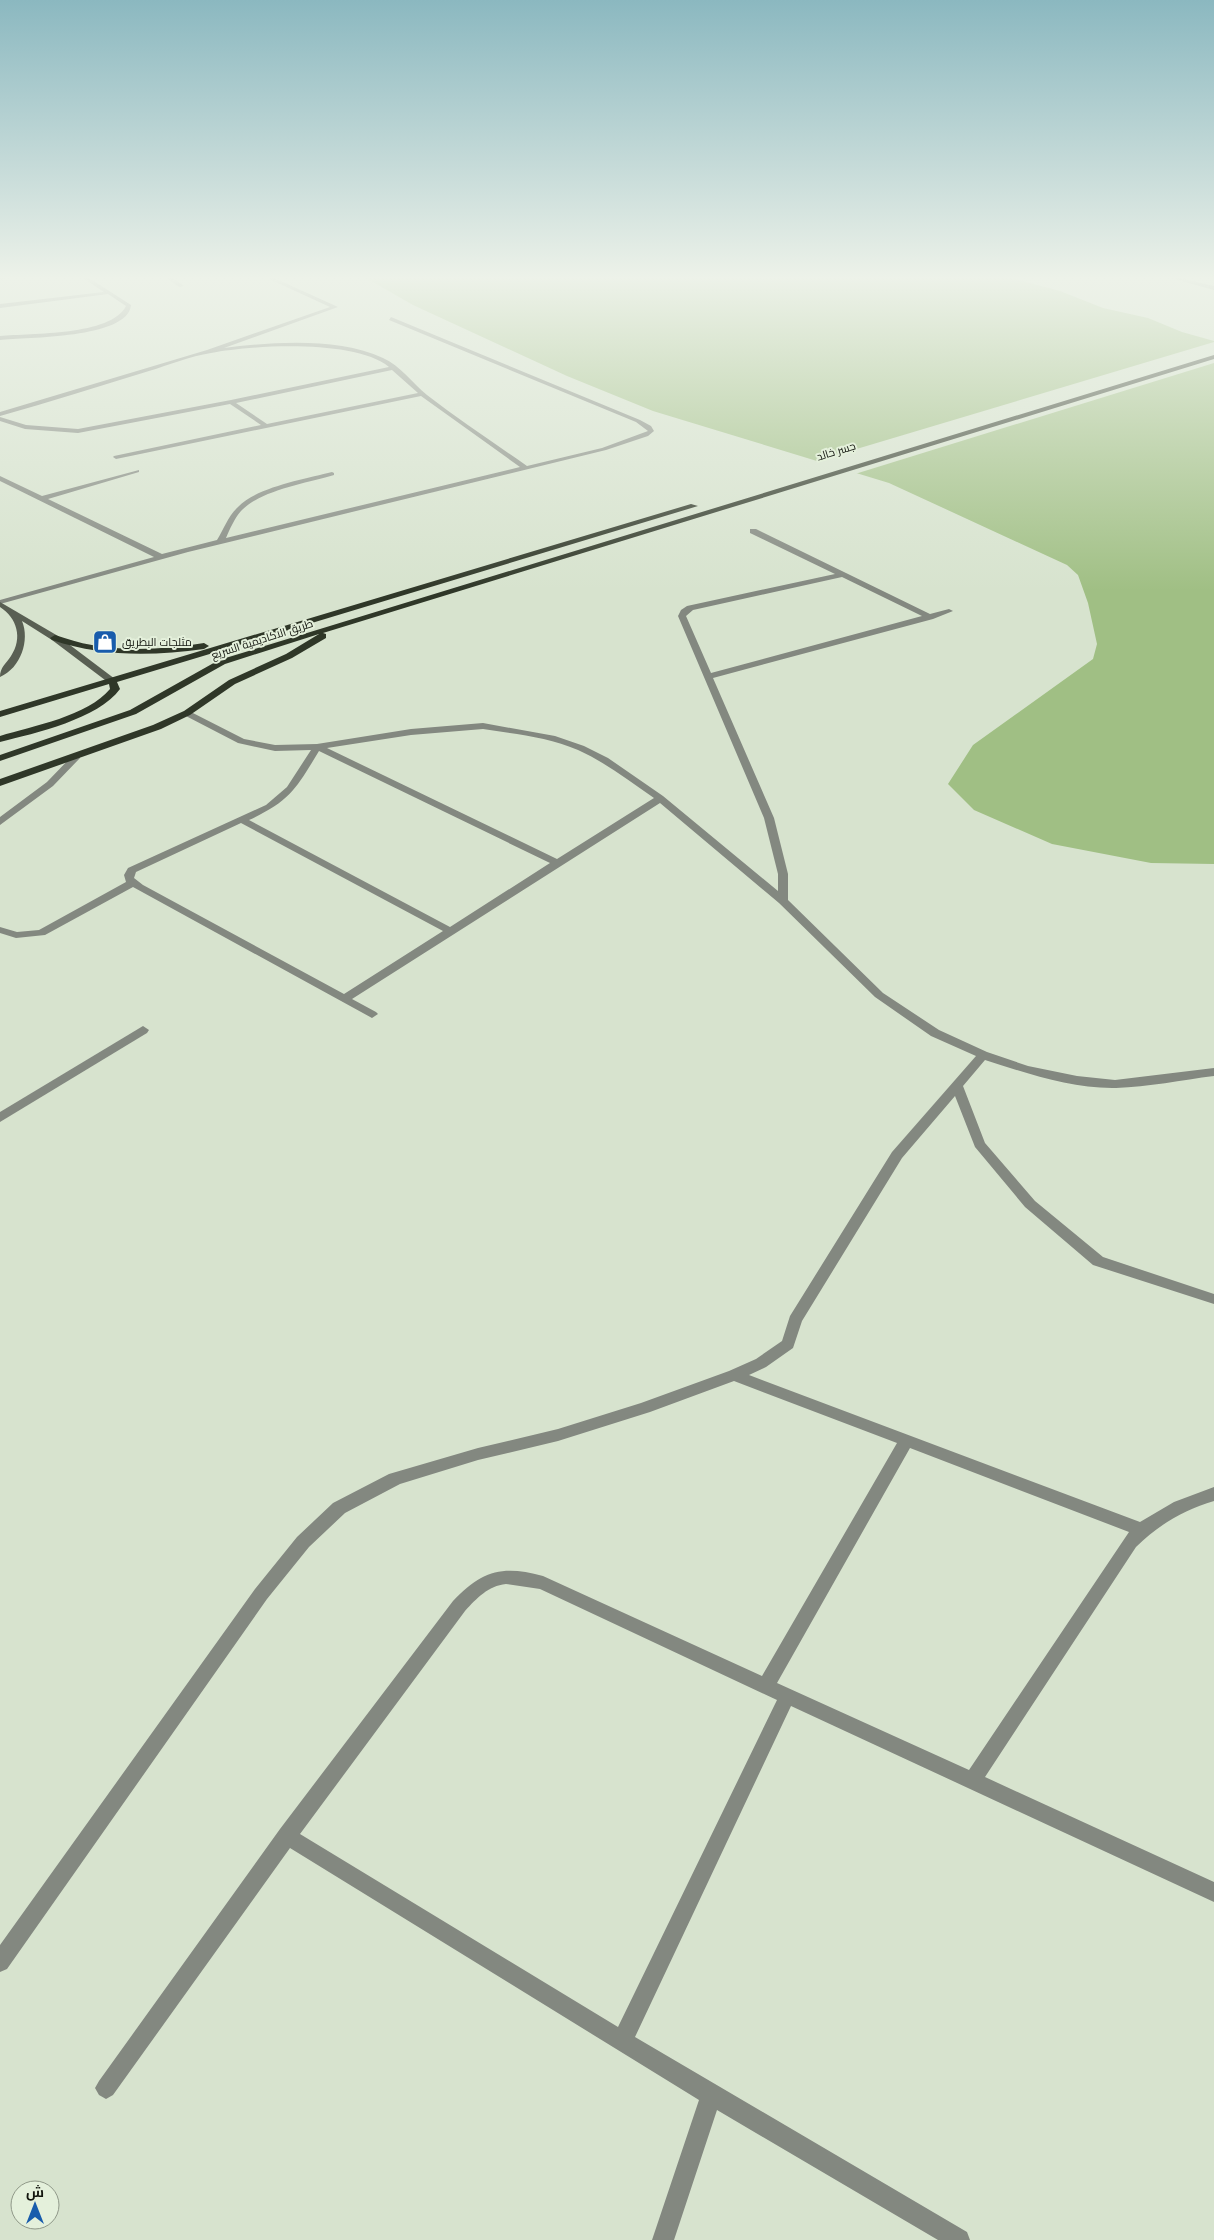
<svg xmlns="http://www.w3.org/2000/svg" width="1214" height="2240" viewBox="0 0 1214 2240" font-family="Inter,Cairo,sans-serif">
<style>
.water{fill:#a0bf84}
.pier{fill:#d7e3ce}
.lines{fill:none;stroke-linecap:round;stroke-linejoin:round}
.minor{fill:#838880;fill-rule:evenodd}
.secondary{fill:#595f53;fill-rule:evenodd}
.trunk{fill:#2f3728;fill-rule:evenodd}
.labels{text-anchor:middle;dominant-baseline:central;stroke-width:4;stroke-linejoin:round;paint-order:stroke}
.far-street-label{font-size:11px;fill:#13160f;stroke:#e4f0db}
.far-poi-label{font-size:11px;fill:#13160f;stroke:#e4f0db;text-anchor:start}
</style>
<rect width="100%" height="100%" fill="#d7e3ce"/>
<!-- water -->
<path class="water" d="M366,278H1011L1060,291L1103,308L1148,318L1182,332L1214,341V864L1151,863L1052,844L974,810L948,784L973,745L1093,659L1097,644L1088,603L1078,575L1067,565L889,483L653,411L567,376L413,305Z"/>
<!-- pier -->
<path class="pier" d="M1214,342V363L855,474L813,462Z"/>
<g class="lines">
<!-- minor -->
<g class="minor">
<path d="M0,278H5L0,280Z"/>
<path d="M83,278H89L131,305C128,339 26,337 0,340V336C31,333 111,336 126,306L108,294L0,308V304L104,292Z"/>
<path d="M167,278H173L184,286L179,287Z"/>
<path d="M267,278H274L338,307L224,348C272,342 338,337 383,358C400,365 413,384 427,395C459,420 493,442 527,466L602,448L648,431L636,422L389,320L391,317L640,420L651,426L654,431L648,436L606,450L188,552L0,604V600L154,557L0,481V476L42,496L139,470V472L48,499L162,554L217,540C224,529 228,516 238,507C257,487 305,479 332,472L334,473V475C307,483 261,490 241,511C234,519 230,529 226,538L520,467L421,396L116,459L113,457L114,456L261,425L230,404L78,433L25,429L0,421V417L26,425L78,429L231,400L389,367C355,339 252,345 211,353C190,356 169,365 149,371C99,386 50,402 0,416V412L207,350L330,307ZM392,370L418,393L267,424L236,403Z"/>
<path d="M1171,278H1179L1214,286V290Z"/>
<path d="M750,529H756L930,614L949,609L953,611L933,619L713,678L774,818L788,874V900L883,993L939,1030L987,1052L1028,1066L1077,1076L1115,1080L1214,1068V1076C1182,1080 1148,1087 1116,1088C1072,1089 1026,1073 985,1060L963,1086L985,1143L1035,1201L1103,1257L1214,1294V1304L1093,1265L1025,1207L975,1147L955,1096L902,1158L802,1321L793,1348L766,1367L749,1375L1140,1522L1174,1502L1214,1487V1501C1184,1510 1158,1525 1136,1547L985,1777L1214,1882V1902L791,1706L635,2037L967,2232L970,2240H938L717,2110L674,2240H652L699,2100L290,1848L113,2095L106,2099L99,2095L95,2088L99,2081L280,1829L453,1601C482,1570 503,1565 543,1576L762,1676L897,1443L734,1381L650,1412L558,1441L478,1460L400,1484L345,1513L309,1547L267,1599L7,1969L0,1972V1945L255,1589L297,1537L333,1503L389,1474L478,1448L558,1429L641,1403L729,1371L756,1359L782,1341L790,1316L892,1152L976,1056L931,1036L875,997L779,903L660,803L352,999L376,1012L378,1014L372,1018L133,887L45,935L16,938L0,933V927L17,932L39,930L126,882L124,875L128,868L266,805L287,787L311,750L275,751L238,743L184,715L183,713L187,710L244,739L275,745L317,744L411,729L483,723L555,736L584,746L608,758L663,796L778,891V874L764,818L678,616L681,610L687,606L835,574L750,533ZM842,577L922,616L711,673L686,616L693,610ZM483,729C515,734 548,737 578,750C605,762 629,781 654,798L557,859L327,748L411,735ZM319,751L550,863L450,927L249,820C290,801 296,789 319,751ZM241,823L443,931L344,994L143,885L134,878L136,872ZM910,1448L1129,1532L969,1770L777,1683ZM506,1584L540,1589L777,1700L618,2027L300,1834L465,1611C477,1598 488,1586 506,1584Z"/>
<path d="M77,753L80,754V758L53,786L0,825V817L47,782L74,754Z"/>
<path d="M143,1026L149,1030L147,1033L0,1122V1112Z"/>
</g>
<!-- secondary -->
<path class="secondary" d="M0,602L58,636L115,679V683H109L52,640L22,621C30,640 21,668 0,677C0,667 6,664 11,656C23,638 17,618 0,607Z"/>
<!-- trunk -->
<g class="trunk">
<path d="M1214,355V359L323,633L326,634V638L292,658L235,684L190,715L161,729L0,786V779L153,725L184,711L229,680L286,654L319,634L225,664L136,714L0,761V755L130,710L219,660Z"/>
<path d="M691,504L698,506L117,682L120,689C98,719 36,733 0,742V736C33,726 88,716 110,689L109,684L0,717V711Z"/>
<path d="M55,635C68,639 79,643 92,645C130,652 167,649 204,643L209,646L204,649C152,656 102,657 52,640L50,638Z"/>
</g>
</g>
<!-- sky -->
<linearGradient id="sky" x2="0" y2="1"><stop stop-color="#8bb8c0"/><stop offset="0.47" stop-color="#edf2e9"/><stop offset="1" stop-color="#edf2e9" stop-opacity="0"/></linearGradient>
<rect width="1214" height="591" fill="url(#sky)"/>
<!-- icons -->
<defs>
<symbol id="shop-square" viewBox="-11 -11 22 22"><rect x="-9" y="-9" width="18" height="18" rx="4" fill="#185cac" stroke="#e4f0db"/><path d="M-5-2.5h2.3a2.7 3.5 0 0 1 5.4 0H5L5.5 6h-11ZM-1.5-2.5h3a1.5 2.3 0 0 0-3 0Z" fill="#fff"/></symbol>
</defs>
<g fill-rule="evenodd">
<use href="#shop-square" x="91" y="628" width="28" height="28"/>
</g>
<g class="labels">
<!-- far-street labels -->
<g class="far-street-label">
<text transform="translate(836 451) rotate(-17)">جسر خالد</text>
<text transform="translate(262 639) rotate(-18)">طريق الاكاديمية السريع</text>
</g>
<!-- far-poi labels -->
<g class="far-poi-label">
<text x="122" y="642">مثلجات البطريق</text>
</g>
</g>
<!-- north arrow -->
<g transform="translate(35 2205)"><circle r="24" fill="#e4f0db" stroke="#909989"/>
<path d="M0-4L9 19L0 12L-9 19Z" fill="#185cac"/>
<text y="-8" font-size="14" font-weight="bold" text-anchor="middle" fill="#13160f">ش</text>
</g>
</svg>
